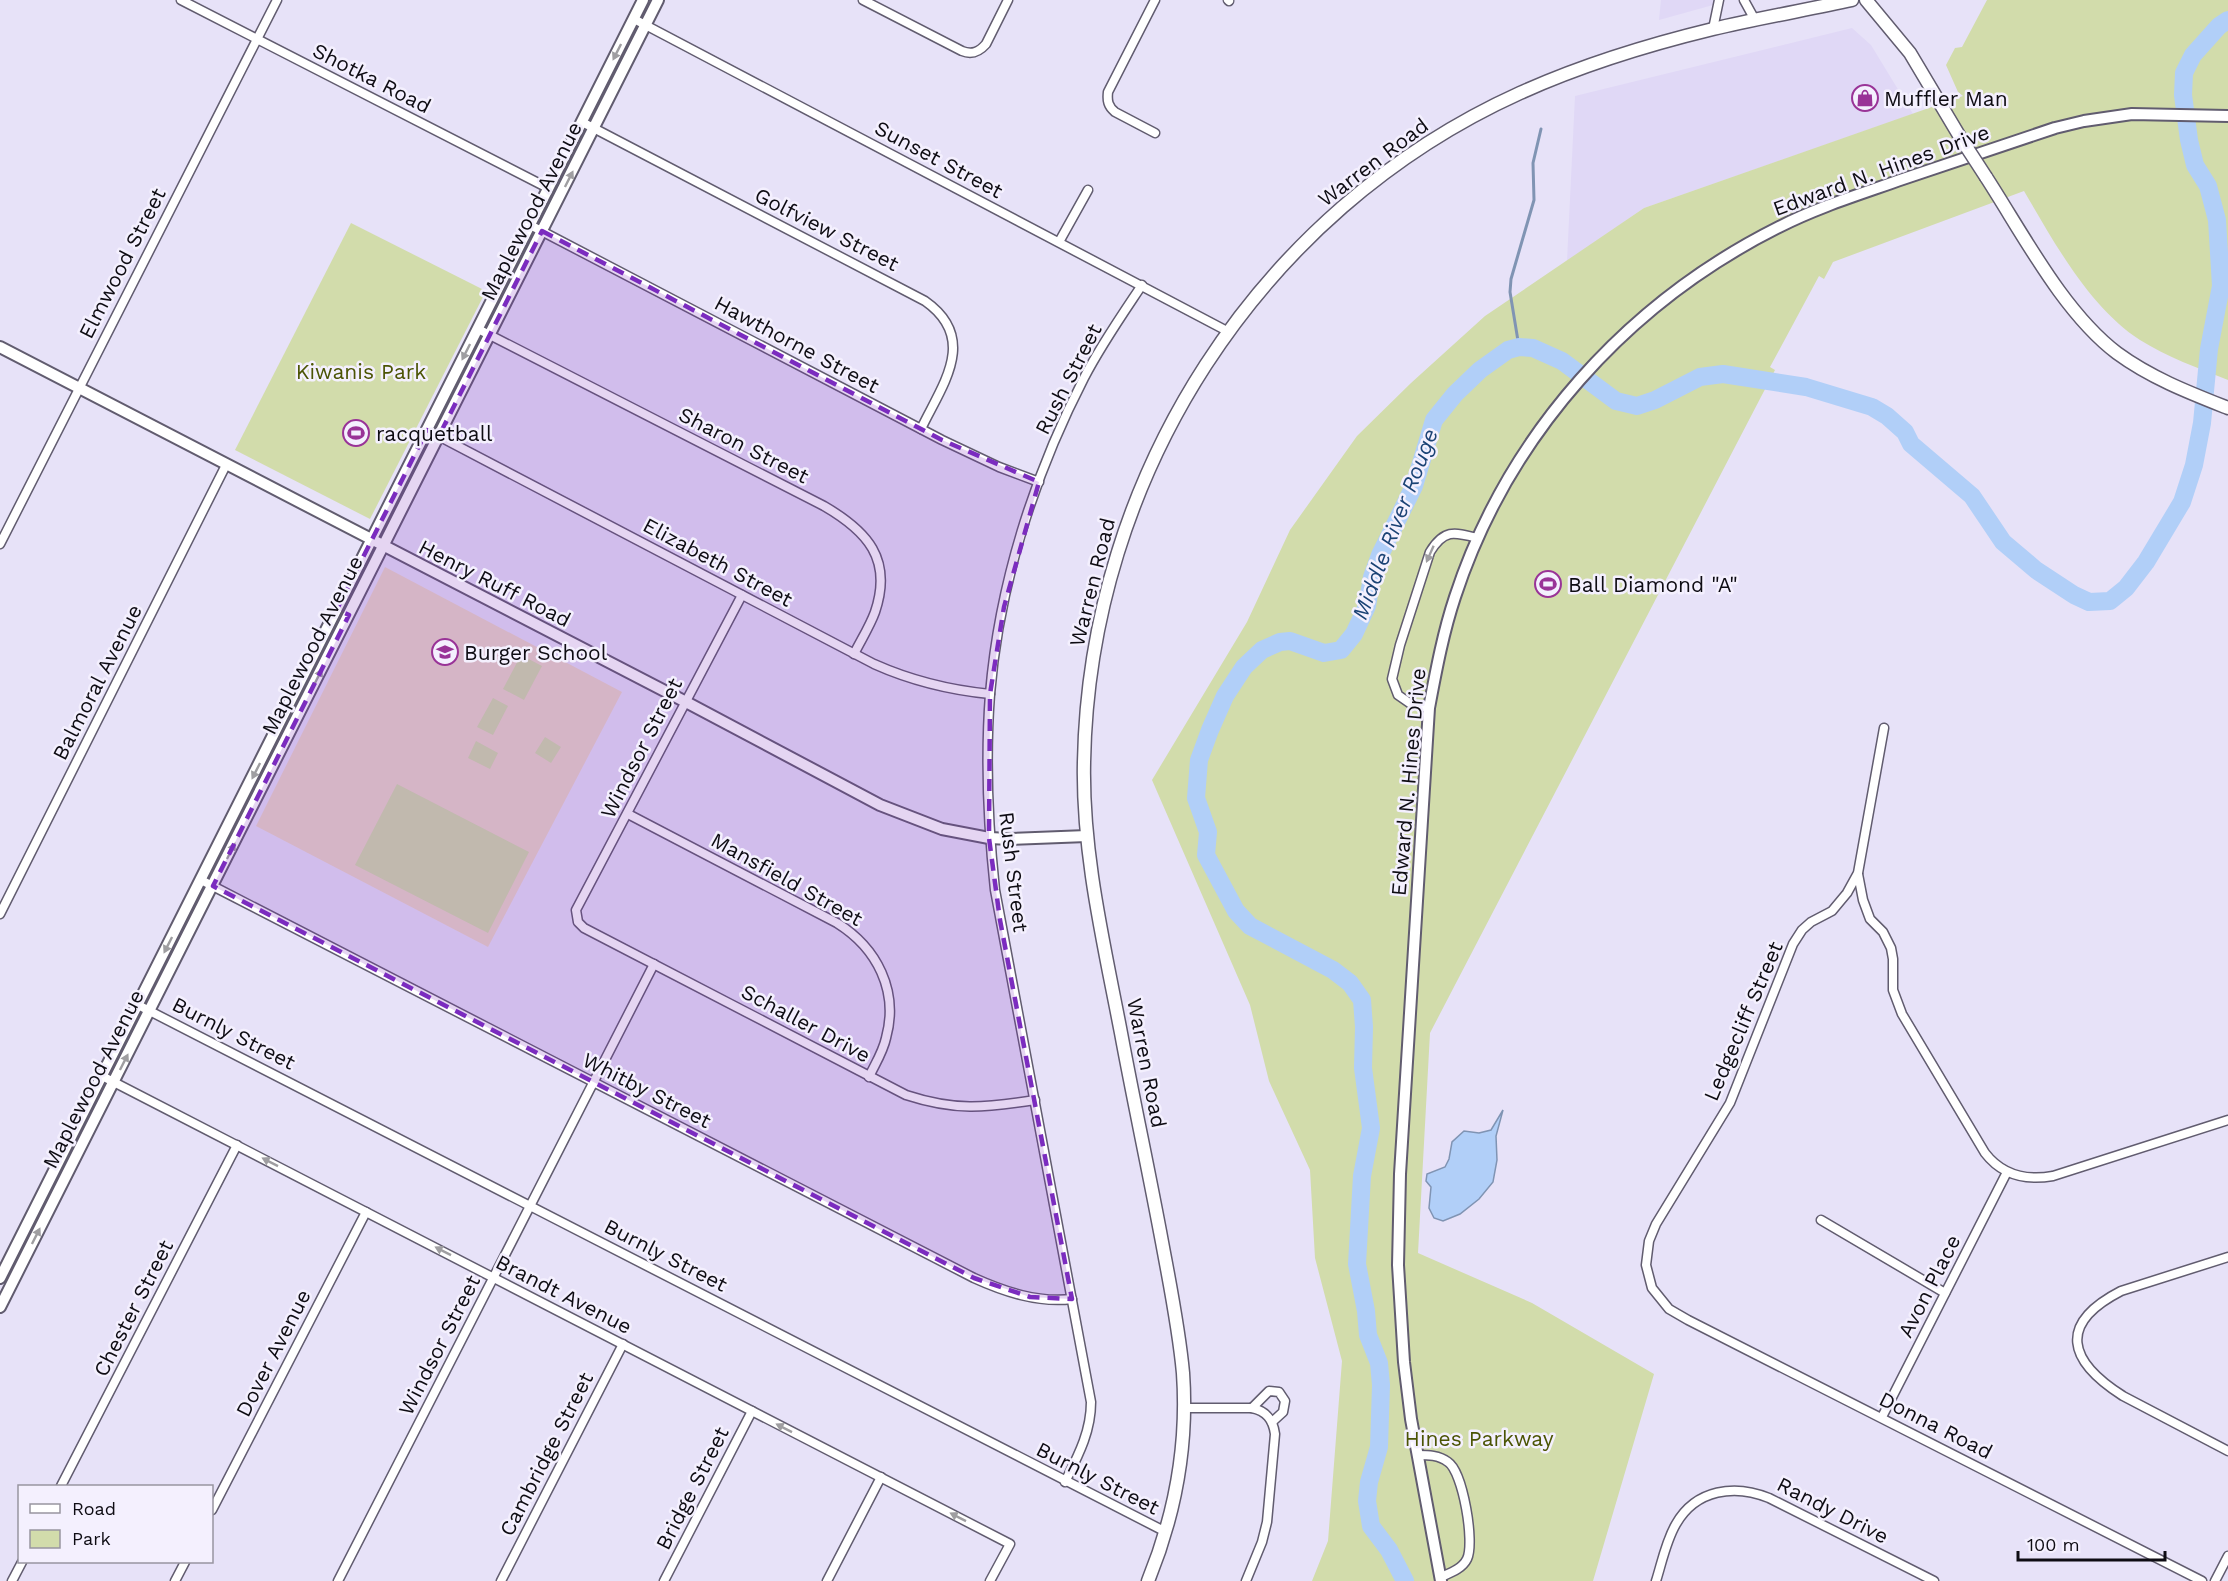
<svg xmlns="http://www.w3.org/2000/svg" width="2228" height="1581" viewBox="0 0 2228 1581" font-family="'Work Sans',sans-serif">
<style>
.built{fill:#e0d8f6}
.education{fill:#ecd7c9}
.green{fill:#d2dcab}
.water{fill:#b1cff8;stroke:#8094b3;stroke-width:1.5}
.lines{fill:none;stroke-linecap:round;stroke-linejoin:round}
.stream{stroke:#8094b3;stroke-width:3}
.river{stroke:#b1cff8;stroke-width:18}
.minor-casing{stroke:#615c6f;stroke-width:11}
.tertiary-casing{stroke:#615c6f;stroke-width:14}
.secondary-casing{stroke:#615c6f;stroke-width:15}
.minor{stroke:#fff;stroke-width:8}
.tertiary{stroke:#fff;stroke-width:10}
.secondary{stroke:#fff;stroke-width:12}
.secondary-bridge-casing{stroke:#615c6f;stroke-width:15;stroke-linecap:butt}
.secondary-bridge{stroke:#fff;stroke-width:12}
.oneway{fill:#9f9ea1}
.marked{fill:#7b2cbf;fill-opacity:0.2;stroke:#7b2cbf;stroke-width:4.5;stroke-dasharray:12 8;stroke-linejoin:round}
.labels{text-anchor:middle;dominant-baseline:central;stroke-width:5;stroke-linejoin:round;paint-order:stroke}
.street-label{font-size:21px;fill:#0e0c13;stroke:#f4f0fe}
.poi-label{font-size:21px;fill:#0e0c13;stroke:#f4f0fe;text-anchor:start}
.park-label{font-size:21px;fill:#4b5404;stroke:#f4f0fe}
.water-label{font-size:22px;font-style:italic;fill:#1b4375;stroke:#f4f0fe}
</style>
<rect width="100%" height="100%" fill="#e7e2f8"/>
<!-- built -->
<g class="built">
<path d="M1661,0H1714L1713,5L1659,20Z"/>
<path d="M1852,28L1871,45L1913,114L1644,208L1567,261L1575,96Z"/>
</g>
<!-- education -->
<path class="education" d="M385,567L622,692L488,947L256,826Z"/>
<!-- green -->
<g class="green">
<path d="M1987,0H2228V380C2198,368 2167,357 2140,340C2089,307 2054,242 2024,191L1833,262L1824,279L1819,276L1770,367L1775,370L1430,1033L1418,1253L1532,1303L1654,1374L1593,1581H1312L1328,1541L1342,1361L1315,1258L1310,1170L1269,1081L1250,1005L1152,780L1247,622L1290,530L1357,436L1411,383L1485,316L1644,208L1963,96L1958,92L1946,65L1955,48L1962,47Z"/>
<path d="M351,223L486,291L370,519L235,450Z"/>
<path d="M521,655L542,666L524,700L503,689Z"/>
<path d="M493,698L508,706L493,735L477,727Z"/>
<path d="M545,737L561,747L551,763L535,753Z"/>
<path d="M476,741L498,753L490,769L468,758Z"/>
<path d="M397,784L529,852L488,933L355,865Z"/>
</g>
<!-- water -->
<path class="water" d="M1503,1110L1496,1136L1497,1160L1493,1182L1479,1199L1460,1214L1443,1221L1434,1218L1429,1208L1431,1187L1426,1181L1427,1174L1445,1167L1449,1159L1452,1142L1464,1131L1479,1133L1491,1130Z"/>
<g class="lines">
<!-- stream -->
<path class="stream" d="M1519,347L1510,292L1511,279L1534,200L1533,163L1541,129"/>
<!-- river -->
<path class="river" d="M1405,1581L1389,1550L1371,1526L1367,1501L1369,1482L1379,1447L1381,1385L1379,1363L1368,1335L1366,1311L1357,1264L1362,1176L1371,1128L1363,1068L1364,1027L1362,1000L1350,983L1333,970L1250,926L1236,911L1206,855L1208,832L1196,798L1199,760L1210,730L1225,696L1244,667L1262,650L1280,642L1290,641L1324,653L1341,650L1354,634L1367,606L1372,577L1380,555L1414,486L1434,420L1455,394L1480,370L1508,350L1519,347L1533,348L1562,361L1616,401L1637,406L1655,400L1700,377L1723,374L1806,387L1872,407L1887,416L1905,432L1911,444L1972,496L2003,542L2036,570L2074,595L2089,602L2110,601L2126,588L2146,562L2182,502L2194,465L2202,423L2209,349L2221,286L2217,220L2208,186L2195,165L2189,140L2183,95L2184,73L2193,55L2219,26L2228,20"/>
<defs>
<g id="minor">
<path d="M181,0L548,188"/>
<path d="M863,0L962,51C972,55 979,52 986,44L1008,0"/>
<path d="M1228,0L1229,1"/>
<path d="M1744,0L1755,20"/>
<path d="M634,19L1227,331"/>
<path d="M1713,29L1719,0"/>
<path d="M582,122L925,301C979,339 942,385 921,429"/>
<path d="M1155,133L1115,112C1108,106 1107,101 1108,92L1155,0"/>
<path d="M530,225L942,440L999,467L1039,482"/>
<path d="M1059,242L1088,190"/>
<path d="M478,329L824,506C867,531 893,559 875,612C870,626 861,640 854,654"/>
<path d="M427,430L874,664C912,681 949,690 990,694"/>
<path d="M0,544L277,0"/>
<path d="M742,595L576,910L578,922L584,928L906,1095C955,1111 984,1108 1035,1100"/>
<path d="M1429,708L1411,704L1398,695L1392,679L1400,645L1430,552C1444,529 1454,532 1477,538"/>
<path d="M1884,728L1858,873L1847,893L1832,911L1811,922L1802,930L1793,944L1730,1103L1656,1224L1649,1241L1646,1265L1652,1288L1669,1309L1688,1320L2202,1581"/>
<path d="M628,814L837,923C877,948 899,991 886,1038C883,1052 875,1064 869,1077"/>
<path d="M1858,874L1863,900L1870,919L1883,932L1891,948L1893,959V990L1902,1014L1985,1153C2002,1175 2025,1181 2053,1176L2228,1120"/>
<path d="M201,880L974,1278C1005,1292 1038,1303 1072,1299"/>
<path d="M0,914L226,465"/>
<path d="M138,1005L1166,1532"/>
<path d="M102,1076L1010,1544L990,1581"/>
<path d="M1821,1220L1945,1293"/>
<path d="M2228,1257L2121,1291C2057,1324 2068,1361 2123,1396L2228,1451"/>
<path d="M1184,1408H1252C1266,1411 1273,1419 1275,1434L1267,1522L1262,1542L1246,1581"/>
<path d="M1252,1408L1269,1391L1279,1392L1285,1401L1283,1412L1272,1422"/>
<path d="M1882,1417L2007,1172"/>
<path d="M1417,1455C1428,1455 1439,1455 1448,1462C1463,1472 1475,1543 1467,1559C1462,1569 1450,1573 1441,1577"/>
<path d="M1065,1482C1078,1456 1091,1432 1091,1402L995,890C988,825 985,760 990,694C999,585 1034,475 1084,378C1101,345 1122,315 1142,285"/>
<path d="M61,1486L237,1145"/>
<path d="M212,1510L366,1212"/>
<path d="M12,1581L22,1562"/>
<path d="M175,1581L185,1562"/>
<path d="M338,1581L654,964"/>
<path d="M501,1581L623,1344"/>
<path d="M664,1581L752,1411"/>
<path d="M827,1581L881,1477"/>
<path d="M1656,1581C1662,1562 1666,1541 1676,1524C1696,1489 1735,1484 1769,1498L1934,1581"/>
<path d="M2215,1581L2228,1556"/>
</g>
<g id="tertiary">
<path d="M0,347L686,702L880,805L942,829L989,838L1011,839L1087,836"/>
<path d="M0,1278L643,0"/>
<path d="M0,1307L658,0"/>
<path d="M1441,1581L1411,1419L1404,1362L1398,1265L1400,1174L1429,708C1436,671 1443,633 1455,597C1508,435 1627,303 1779,227C1818,207 1861,194 1903,179C1953,162 2004,145 2055,128L2084,121L2132,114L2228,116"/>
</g>
<g id="secondary">
<path d="M1866,0L1910,53L1960,137"/>
<path d="M1986,177C2023,234 2063,312 2117,353C2151,378 2190,393 2228,408"/>
<path d="M1148,1581C1175,1515 1188,1444 1183,1373C1179,1329 1170,1285 1162,1242C1149,1172 1134,1103 1121,1033C1104,944 1082,853 1084,762C1089,476 1259,211 1520,93C1582,65 1647,45 1713,29C1759,18 1806,10 1852,0"/>
</g>
</defs>
<!-- minor casing -->
<use href="#minor" class="minor-casing"/>
<!-- tertiary casing -->
<use href="#tertiary" class="tertiary-casing"/>
<!-- secondary casing -->
<use href="#secondary" class="secondary-casing"/>
<!-- minor -->
<use href="#minor" class="minor"/>
<!-- tertiary -->
<use href="#tertiary" class="tertiary"/>
<!-- secondary -->
<use href="#secondary" class="secondary"/>
<defs>
<path id="secondary-bridge" d="M1960,137L1986,177"/>
</defs>
<!-- secondary-bridge casing -->
<use href="#secondary-bridge" class="secondary-bridge-casing"/>
<!-- secondary-bridge -->
<use href="#secondary-bridge" class="secondary-bridge"/>
</g>
<!-- one-way arrows -->
<defs><path id="oneway-solid" d="M-6-.8H1V-3.2L6.5 0L1 3.2V.8H-6Z" transform="scale(1.5)"/></defs>
<g class="oneway">
<use href="#oneway-solid" transform="translate(617 52) rotate(117)"/>
<use href="#oneway-solid" transform="translate(569 179) rotate(-63)"/>
<use href="#oneway-solid" transform="translate(466 352) rotate(117)"/>
<use href="#oneway-solid" transform="translate(1430 554) rotate(114)"/>
<use href="#oneway-solid" transform="translate(318 677) rotate(-63)"/>
<use href="#oneway-solid" transform="translate(256 771) rotate(117)"/>
<use href="#oneway-solid" transform="translate(231 851) rotate(-63)"/>
<use href="#oneway-solid" transform="translate(168 945) rotate(117)"/>
<use href="#oneway-solid" transform="translate(124 1062) rotate(-63)"/>
<use href="#oneway-solid" transform="translate(270 1162) rotate(-153)"/>
<use href="#oneway-solid" transform="translate(36 1236) rotate(-63)"/>
<use href="#oneway-solid" transform="translate(443 1251) rotate(-153)"/>
<use href="#oneway-solid" transform="translate(784 1428) rotate(-153)"/>
<use href="#oneway-solid" transform="translate(958 1517) rotate(-153)"/>
</g>
<!-- marked area -->
<path class="marked" d="M542,231L942,440L1039,482L1004,607L990,694L989,838L1000,920L1072,1299L1030,1297L974,1278L213,886L349,615L337,609L401,482L427,430L439,436Z"/>
<!-- icons -->
<defs>
<symbol id="shop-ring" viewBox="-11 -11 22 22"><circle r="9.5" fill="#f4f0fe" stroke="#993397" stroke-width="1.5"/><path d="M-5-2.5h2.3a2.7 3.5 0 0 1 5.4 0H5L5.5 6h-11ZM-1.5-2.5h3a1.5 2.3 0 0 0-3 0Z" fill="#993397"/></symbol>
<symbol id="stadium-ring" viewBox="-11 -11 22 22"><circle r="9.5" fill="#f4f0fe" stroke="#993397" stroke-width="1.5"/><path d="M0-5a6.5 5 0 1 0 0 10a6.5 5 0 1 0 0-10ZM-3.5-1.8h7v3.6h-7Z" fill="#993397"/></symbol>
<symbol id="school-ring" viewBox="-11 -11 22 22"><circle r="9.5" fill="#f4f0fe" stroke="#993397" stroke-width="1.5"/><path d="M0-5L7-2L0 1L-7-2ZM-4 1L0 2.5L4 1V4Q0 6-4 4Z" fill="#993397"/></symbol>
</defs>
<g fill-rule="evenodd">
<use href="#shop-ring" x="1850" y="83" width="30" height="30"/>
<use href="#stadium-ring" x="341" y="418" width="30" height="30"/>
<use href="#stadium-ring" x="1533" y="569" width="30" height="30"/>
<use href="#school-ring" x="430" y="637" width="30" height="30"/>
</g>
<g class="labels">
<!-- street labels -->
<g class="street-label">
<text transform="translate(372 78) rotate(27)">Shotka Road</text>
<text transform="translate(939 159) rotate(28)">Sunset Street</text>
<text transform="translate(1373 162) rotate(-37)">Warren Road</text>
<text transform="translate(1881 170) rotate(-20)">Edward N. Hines Drive</text>
<text transform="translate(531 211) rotate(-63)">Maplewood Avenue</text>
<text transform="translate(827 229) rotate(27)">Golfview Street</text>
<text transform="translate(122 263) rotate(-63)">Elmwood Street</text>
<text transform="translate(797 344) rotate(28)">Hawthorne Street</text>
<text transform="translate(1068 379) rotate(-63)">Rush Street</text>
<text transform="translate(744 445) rotate(27)">Sharon Street</text>
<text transform="translate(718 562) rotate(28)">Elizabeth Street</text>
<text transform="translate(1092 582) rotate(-76)">Warren Road</text>
<text transform="translate(495 583) rotate(27)">Henry Ruff Road</text>
<text transform="translate(312 645) rotate(-63)">Maplewood Avenue</text>
<text transform="translate(97 682) rotate(-63)">Balmoral Avenue</text>
<text transform="translate(641 748) rotate(-63)">Windsor Street</text>
<text transform="translate(1408 782) rotate(-85)">Edward N. Hines Drive</text>
<text transform="translate(1014 872) rotate(83)">Rush Street</text>
<text transform="translate(787 879) rotate(29)">Mansfield Street</text>
<text transform="translate(1743 1021) rotate(-67)">Ledgecliff Street</text>
<text transform="translate(806 1023) rotate(28)">Schaller Drive</text>
<text transform="translate(234 1033) rotate(27)">Burnly Street</text>
<text transform="translate(1147 1063) rotate(79)">Warren Road</text>
<text transform="translate(93 1079) rotate(-63)">Maplewood Avenue</text>
<text transform="translate(647 1090) rotate(27)">Whitby Street</text>
<text transform="translate(666 1255) rotate(27)">Burnly Street</text>
<text transform="translate(1929 1286) rotate(-63)">Avon Place</text>
<text transform="translate(564 1294) rotate(27)">Brandt Avenue</text>
<text transform="translate(133 1308) rotate(-63)">Chester Street</text>
<text transform="translate(439 1345) rotate(-63)">Windsor Street</text>
<text transform="translate(273 1353) rotate(-63)">Dover Avenue</text>
<text transform="translate(1936 1425) rotate(27)">Donna Road</text>
<text transform="translate(546 1454) rotate(-63)">Cambridge Street</text>
<text transform="translate(1098 1478) rotate(27)">Burnly Street</text>
<text transform="translate(692 1488) rotate(-63)">Bridge Street</text>
<text transform="translate(1833 1510) rotate(27)">Randy Drive</text>
</g>
<!-- poi labels -->
<g class="poi-label">
<text x="1884" y="98">Muffler Man</text>
<text x="376" y="433">racquetball</text>
<text x="1568" y="584">Ball Diamond "A"</text>
<text x="464" y="652">Burger School</text>
</g>
<!-- park labels -->
<g class="park-label">
<text x="361" y="371">Kiwanis Park</text>
<text x="1479" y="1438">Hines Parkway</text>
</g>
<!-- water labels -->
<g class="water-label">
<text transform="translate(1395 524) rotate(-69)">Middle River Rouge</text>
</g>
</g>
<!-- legend -->
<rect x="18" y="1485" width="195" height="78" fill="#f4f0fe" stroke="#9895a0" stroke-width="1.5"/>
<rect x="30" y="1504" width="30" height="9" fill="#ffffff" stroke="#9895a0" stroke-width="1.5"/>
<text x="72" y="1515" font-size="18" fill="#0e0c13">Road</text>
<rect x="30" y="1530" width="30" height="18" fill="#d2dcab" stroke="#9895a0" stroke-width="1.5"/>
<text x="72" y="1545" font-size="18" fill="#0e0c13">Park</text>
<!-- scale -->
<path d="M2018 1551v9h147v-9" fill="none" stroke="#0e0c13" stroke-width="3"/>
<text x="2027" y="1551" font-size="18" fill="#0e0c13" stroke="#f4f0fe" stroke-width="4.5" paint-order="stroke">100 m</text>
</svg>
